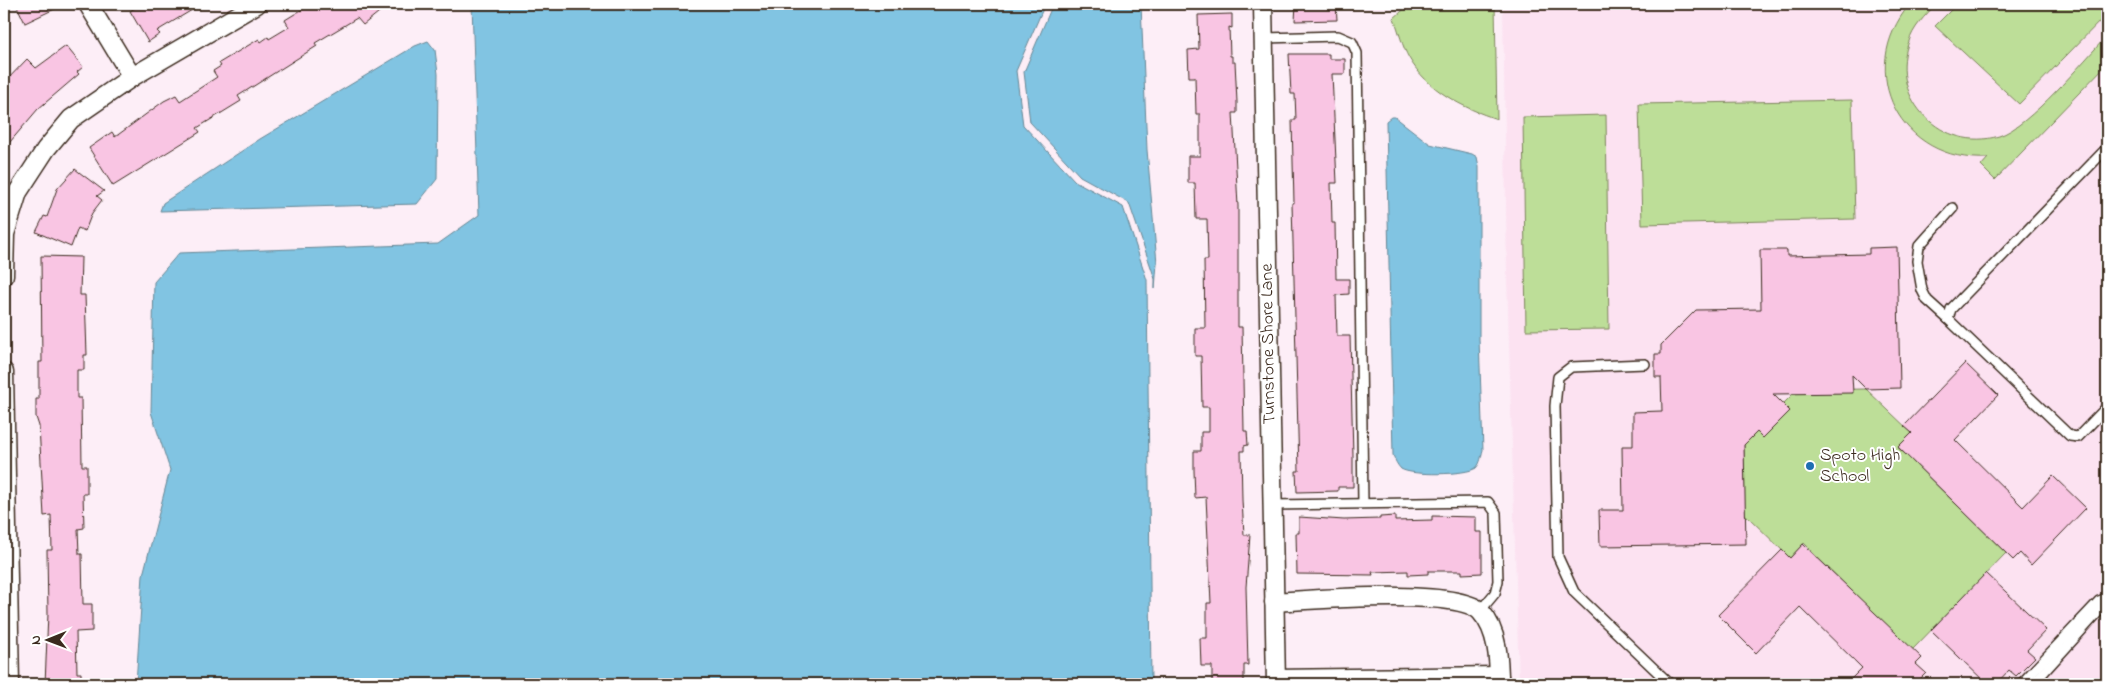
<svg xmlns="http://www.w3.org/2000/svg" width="2111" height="688" viewBox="0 0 2111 688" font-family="'Indie Flower',sans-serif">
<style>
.built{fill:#fce2f1}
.green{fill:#bdde98;stroke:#7c845b}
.water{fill:#81c4e2;stroke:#658694}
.building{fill:#f9c5e3;stroke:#3b2a1e}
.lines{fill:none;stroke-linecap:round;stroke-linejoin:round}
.service-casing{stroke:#3b2a1e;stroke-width:12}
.minor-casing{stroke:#3b2a1e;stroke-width:21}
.service{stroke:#fff;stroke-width:9}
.minor{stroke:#fff;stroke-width:18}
.poi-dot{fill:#1f6fb2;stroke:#fff;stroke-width:2}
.labels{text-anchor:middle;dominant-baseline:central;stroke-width:4;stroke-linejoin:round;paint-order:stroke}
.street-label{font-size:18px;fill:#3b2a1e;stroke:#fff}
.poi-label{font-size:18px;fill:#3b2a1e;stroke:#fff;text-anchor:start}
</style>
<rect width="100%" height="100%" fill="#fdeef7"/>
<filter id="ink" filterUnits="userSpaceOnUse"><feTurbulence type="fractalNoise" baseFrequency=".02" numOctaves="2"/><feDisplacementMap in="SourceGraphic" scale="10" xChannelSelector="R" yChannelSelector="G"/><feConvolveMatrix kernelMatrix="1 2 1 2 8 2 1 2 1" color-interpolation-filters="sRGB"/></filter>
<g filter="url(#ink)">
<!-- built -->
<path class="built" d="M1503,4H2107V656L2098,684H1519L1507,277Z"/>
<!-- green -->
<g class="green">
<path d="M1410,4H1495L1497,119C1463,108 1427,90 1409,58C1402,46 1399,31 1394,18Z"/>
<path d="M1910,4H1936C1925,16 1913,27 1908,44C1889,99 1943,153 1999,136C2029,127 2083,61 2107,36V64L1995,180L1981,166L1988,158C1901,163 1853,72 1910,4Z"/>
<path d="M1957,4H2107V14L2019,104L1935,26Z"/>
<path d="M1852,100L1855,219L1642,224L1639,104Z"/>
<path d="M1606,115L1609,329L1526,330L1523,117Z"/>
<path d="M1866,389L1912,433L1898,448L1905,454L1919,440L1912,461L2006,553L1912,650L1817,557L1797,566L1812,551L1804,543L1790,558L1744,513V445L1757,432L1763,438L1790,411L1783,404L1797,390Z"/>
</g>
<!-- water -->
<g class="water">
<path d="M472,4H1045L1016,71L1023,125L1075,181L1123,207L1147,280L1151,684H136L143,575L170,470L151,412L154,282L179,253L438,244L479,215Z"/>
<path d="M1053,4H1141L1147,150L1157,263L1155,289V279L1129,203L1080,176L1030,122L1024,72Z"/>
<path d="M428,41L435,50L438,74L437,179L417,204L160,211L163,203L260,139L415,46Z"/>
<path d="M1391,117H1395L1430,144L1472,154L1477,157L1479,167V339L1483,450C1481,456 1481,463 1476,468C1466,475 1412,476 1401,469C1397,465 1395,460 1393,455L1386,121Z"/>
</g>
<!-- building -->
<g class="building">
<path d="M16,4H65L25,23Z"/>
<path d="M141,4H202L157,31L160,34L148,42L130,11Z"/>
<path d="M311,4H389L363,25L357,18L315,43L317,46L238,96L241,101L197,128L200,132L113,186L89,148L112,132L115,137L164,101L176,95L180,101L217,77L213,71L221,66L219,63L259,39L261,42L268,37L269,39L289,27L285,20Z"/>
<path d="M1296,4H1336L1337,20L1295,21Z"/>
<path d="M1232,14V28L1229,27L1230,56H1232V62H1235L1237,102V113H1233L1238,206V327H1242L1244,431H1247L1248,445L1244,446V451H1241L1242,500L1244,535H1250L1246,587L1248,665H1244V682H1242V684H1212V666H1201L1200,638H1207V603H1211L1206,497L1195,498L1194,470V451H1201V432H1209V407H1202L1201,356H1195V328H1205L1204,260H1208L1207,219H1196L1195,183H1188V156H1200V114H1196L1195,77H1189L1188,50L1199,49L1198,15Z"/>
<path d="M66,46L83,67L77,72L79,74L38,109L4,149V83L27,59L36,68Z"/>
<path d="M1289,54H1329V59H1345V74H1332L1337,183H1331L1332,223H1335L1336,279H1349V294L1336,295L1337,336H1350L1353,456V487H1338V491L1297,492L1296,471H1299L1292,203H1294L1292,120H1296L1295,94H1291Z"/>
<path d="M75,169L104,191L97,196L102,200L92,213L85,231L78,228L71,247L36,232L44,216L47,217L57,189Z"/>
<path d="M1897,247L1900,388L1866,389L1852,375L1853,393L1773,394L1790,411L1763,438L1757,432L1744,445L1746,544L1600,546L1599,510H1623L1622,446H1633V412L1662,411L1661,377H1655V354H1661V345L1696,310L1761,309L1760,250H1787V256L1869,254V248Z"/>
<path d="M41,256L81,257L80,295H85L87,355H84V370H77V398H81L82,466H87V494H83L84,528L78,529L79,554H82L83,604H92V631L76,632L77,673H81V684H45L48,614L47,550H52L51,515L44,516L39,426L36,417V399H39V362H42Z"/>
<path d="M1965,363L1998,395L1955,440L2023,507L2053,476L2086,508L2031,565L2020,553L2013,560L1898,447L1912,433L1904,426Z"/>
<path d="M1395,516V521L1432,520V516L1476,517V532H1482V573L1462,574V571H1428V574L1408,575V571L1372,572L1373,575L1297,574L1296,533H1299V517L1344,520L1380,519V517Z"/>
<path d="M1803,544L1922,658L1916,664L1926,673L1915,684H1846L1862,668L1800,607L1756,653L1718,615L1782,550L1790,558Z"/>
<path d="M1986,573L2046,630L2027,650L2035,657L2016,676L2009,670L1996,684H1987L1931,630Z"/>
</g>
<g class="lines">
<defs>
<g id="service">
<path d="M1263,38L1338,36L1352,42L1357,53L1363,503"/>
<path d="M2107,148L1951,309L1948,319L2070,436L2078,437L2107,407"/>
<path d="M1948,319L1927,300L1922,290L1917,261L1919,246L1953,208"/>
<path d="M1645,364L1571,367L1558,377L1555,406L1558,557L1574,592L1670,684"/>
<path d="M1272,505L1488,502L1496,513L1498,581L1495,593L1480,611"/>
<path d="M2021,684L2099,601L2107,598"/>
<path d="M2033,684L2101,609L2107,608"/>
</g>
<g id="minor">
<path d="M88,4L132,77"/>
<path d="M1263,4L1276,684"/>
<path d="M4,275L5,234L18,192L46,149L71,119L132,77L257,4"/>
<path d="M4,372L10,684"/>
<path d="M1274,602C1311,600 1459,587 1481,612C1498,631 1499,660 1499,684"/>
<path d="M1276,679L1499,676"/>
</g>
</defs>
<!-- service casing -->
<use href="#service" class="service-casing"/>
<!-- minor casing -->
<use href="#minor" class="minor-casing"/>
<!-- service -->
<use href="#service" class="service"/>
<!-- minor -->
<use href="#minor" class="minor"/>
</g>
</g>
<!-- markers -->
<circle class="poi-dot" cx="1810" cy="466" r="5"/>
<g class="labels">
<!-- street labels -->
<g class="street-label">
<text transform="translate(1269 344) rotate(-91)">Turnstone Shore Lane</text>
</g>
<!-- poi labels -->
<g class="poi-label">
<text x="1820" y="456">Spoto High<tspan x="1820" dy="21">School</tspan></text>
</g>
</g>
<!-- margin -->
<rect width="2111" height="688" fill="none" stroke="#fff" stroke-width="20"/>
<rect x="10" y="10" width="2091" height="668" fill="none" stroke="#3b2a1e" stroke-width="2" filter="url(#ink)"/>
<!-- north arrow -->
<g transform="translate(48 640) rotate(269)" stroke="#ffffff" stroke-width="4" paint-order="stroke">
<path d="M0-4L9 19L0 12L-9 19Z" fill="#3b2a1e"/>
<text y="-8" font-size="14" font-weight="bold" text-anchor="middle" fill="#3b2a1e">N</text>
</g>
</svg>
